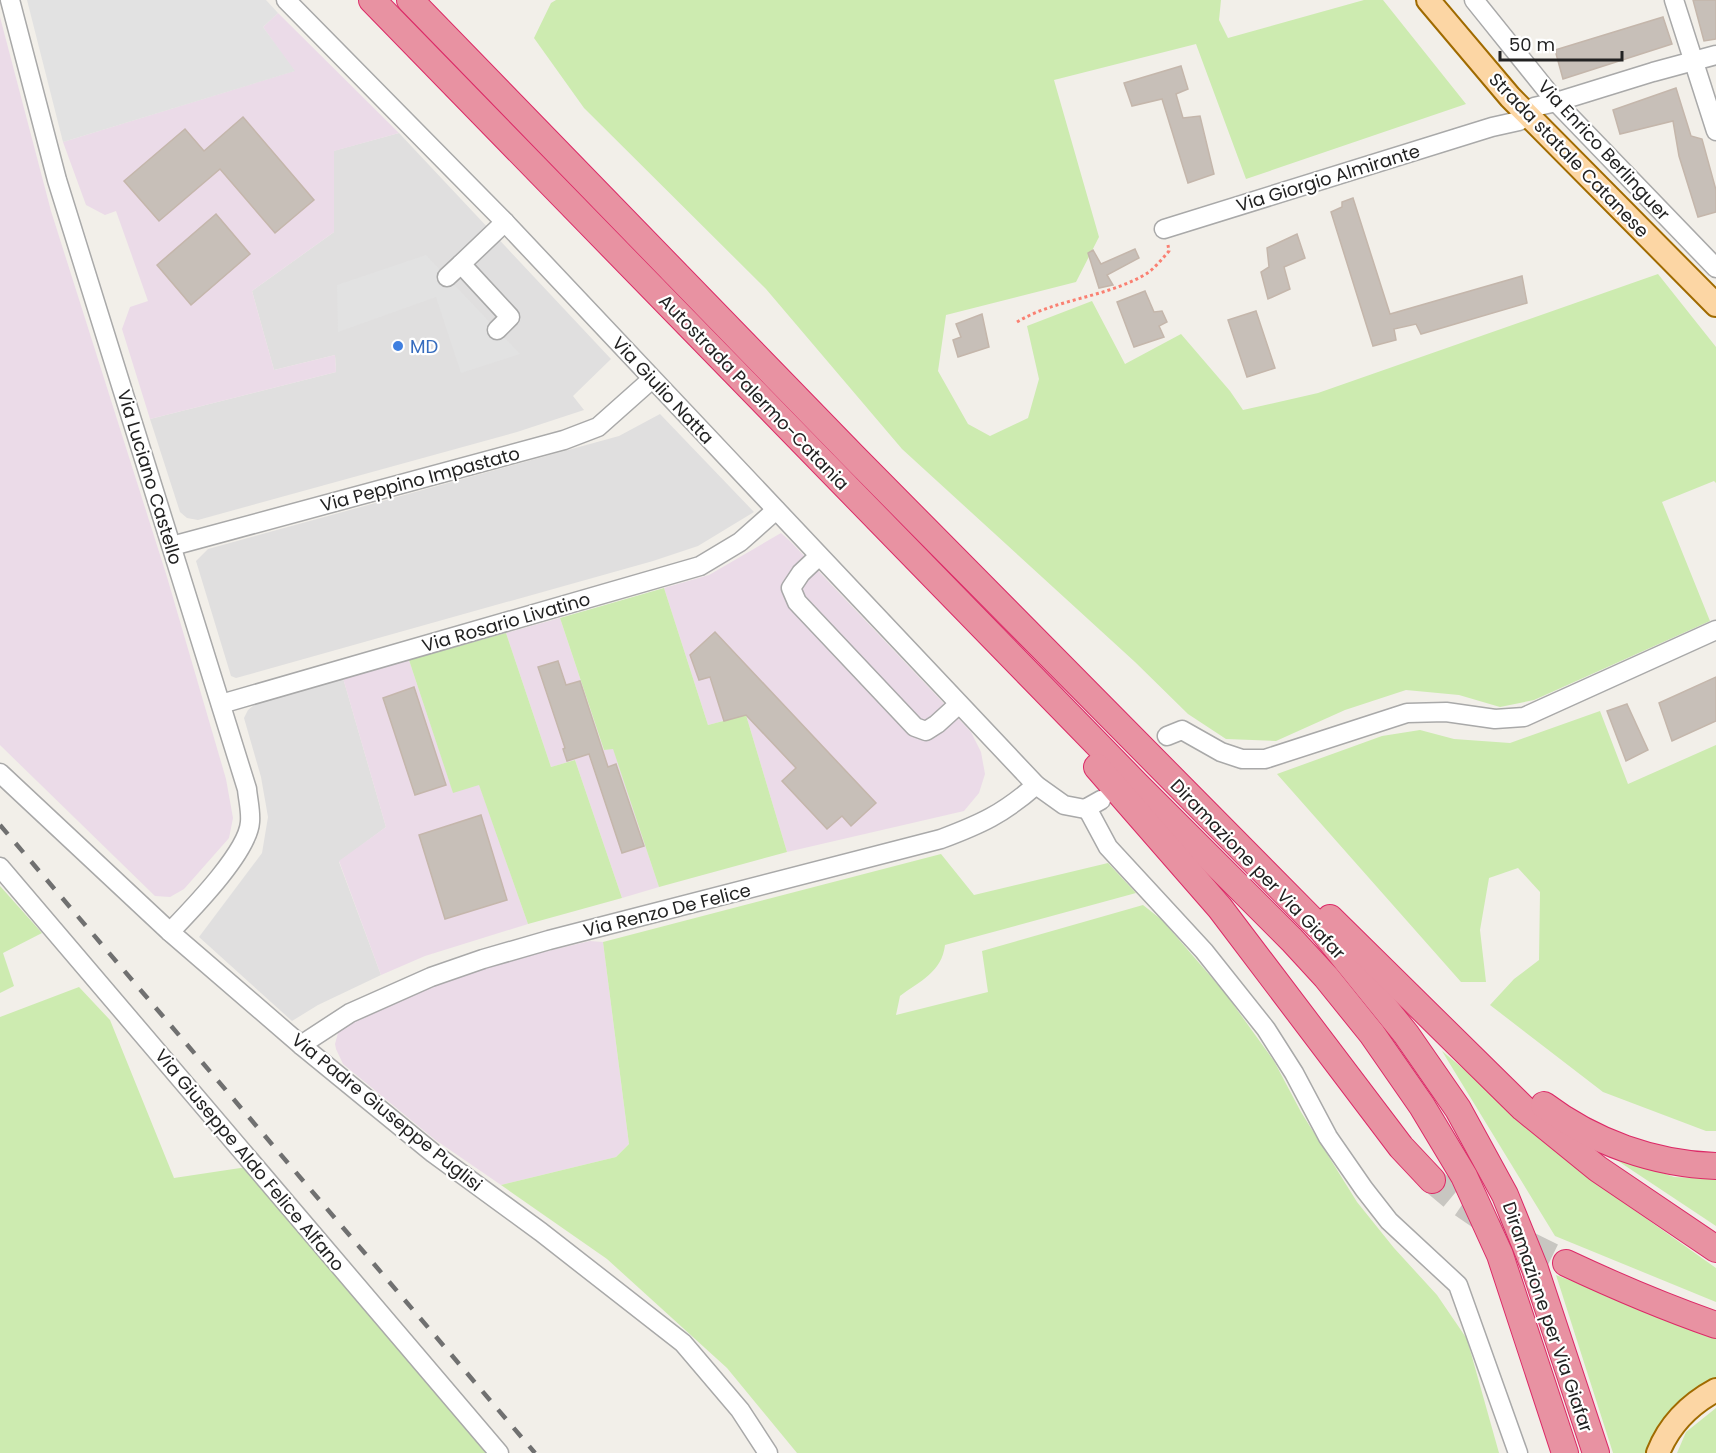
<svg xmlns="http://www.w3.org/2000/svg" width="1716" height="1453" viewBox="0 0 1716 1453" font-family="Poppins,sans-serif">
<style>
.residential{fill:#e0dfdf}
.industrial{fill:#ebdbe8}
.grass{fill:#cdebb0}
.parking{fill:#e2e2e2}
.building{fill:#c7bfb8;stroke:#c4b6ab;stroke-width:1.5}
.lines{fill:none;stroke-linecap:round;stroke-linejoin:round}
.highway-tunnel{stroke:#c8c6c1;stroke-width:26;stroke-dasharray:26 13;stroke-linecap:butt}
.minor-casing{stroke:#a9a9a9;stroke-width:21}
.major-casing{stroke:#a06b00;stroke-width:26}
.highway-casing{stroke:#dc2a67;stroke-width:28}
.path{stroke:#fa8072;stroke-width:3;stroke-dasharray:3 3;stroke-linecap:butt}
.minor{stroke:#fff;stroke-width:18}
.major{stroke:#fcd6a4;stroke-width:22}
.highway{stroke:#e892a2;stroke-width:26}
.rail{stroke:#707070;stroke-width:4.5;stroke-dasharray:12 12;stroke-linecap:butt}
.shop-dot{fill:#3f7fe0;stroke:#fff;stroke-width:2}
.labels{text-anchor:middle;dominant-baseline:central;stroke-width:4.5;stroke-linejoin:round;paint-order:stroke}
.street-label{font-size:18px;fill:#222;stroke:#fff}
.shop-label{font-size:18px;fill:#366cbe;stroke:#fff;text-anchor:start}
</style>
<rect width="100%" height="100%" fill="#f2efe9"/>
<!-- residential -->
<g class="residential">
<path d="M399,133L611,359L573,396L584,410L517,432L198,520L187,518L180,512L150,419L336,372L335,355L274,370L252,291L334,232L333,151Z"/>
<path d="M660,414L754,512L698,546L653,561L236,678L231,676L196,561L208,549L619,436Z"/>
<path d="M343,678L386,827L339,862L381,975L318,1005L292,1021L199,937L262,853L268,817L261,777L244,718L248,710L254,705L268,699Z"/>
</g>
<!-- industrial -->
<g class="industrial">
<path d="M278,13L399,133L334,151V232L252,291L274,370L335,355L336,372L150,419L122,329L130,307L148,301L116,211L105,215L86,205L63,142L294,71L263,27Z"/>
<path d="M0,17L51,211L167,577L226,779L233,818L229,838L184,889L170,897L155,896L0,745Z"/>
<path d="M781,533L791,542L971,732L981,752L985,774L979,793L964,811L787,852L746,715L708,725L664,588L709,575Z"/>
<path d="M560,618L604,750L613,748L659,887L622,898L575,760L551,767L506,633Z"/>
<path d="M409,660L453,792L479,784L528,924L425,956L381,975L339,861L386,827L343,678Z"/>
<path d="M590,941L603,942L629,1144L616,1157L501,1185L434,1139L343,1064L336,1049L335,1044L338,1033L345,1024L427,986L481,967Z"/>
</g>
<!-- grass -->
<g class="grass">
<path d="M556,0H1221L1219,20L1228,38L1364,0H1383L1466,104L1246,179L1196,44L1054,80L1099,237L1076,282L946,315L938,371L968,424L990,436L1028,418L1039,379L1027,326L1092,301L1125,364L1181,334L1230,391L1243,410L1318,393L1658,274L1716,347V483L1714,481L1662,502L1710,621L1534,700L1500,707L1459,695L1406,690L1345,710L1276,741L1226,739L1188,714L1135,662L902,449L766,289L584,108L534,38L551,3Z"/>
<path d="M664,588L708,725L746,715L787,852L659,887L613,749L604,750L560,618Z"/>
<path d="M506,633L551,767L575,760L622,898L528,924L479,785L453,793L409,660Z"/>
<path d="M1600,711L1628,784L1716,745V1131H1706L1603,1092L1490,1005L1514,979L1539,960L1540,892L1518,868L1489,878L1480,930L1486,982H1461L1277,774L1382,736L1420,730L1454,739L1510,743Z"/>
<path d="M941,854L974,895L1108,863L1136,893L945,945C942,972 920,981 900,996L896,1015L988,992L982,951L1143,905L1162,920L1225,993L1274,1061L1301,1112L1357,1202L1394,1248L1437,1295L1467,1339L1499,1453H797L727,1368L607,1259L501,1185L616,1157L629,1144L603,942Z"/>
<path d="M0,886L42,933L3,953L14,986L0,993Z"/>
<path d="M79,987L110,1020L174,1178L247,1167L488,1453H0V1017Z"/>
<path d="M1442,1051L1620,1200L1716,1268V1302L1555,1236Z"/>
<path d="M1606,1153L1674,1177L1716,1179V1226Z"/>
<path d="M1556,1275L1716,1335V1378L1675,1408L1647,1453H1613Z"/>
<path d="M1716,1408V1453H1677L1686,1432Z"/>
</g>
<!-- parking -->
<g class="parking">
<path d="M27,0H266L278,13L263,27L295,71L63,142Z"/>
<path d="M426,255L520,354L461,373L436,297L338,332L337,285Z"/>
</g>
<!-- building -->
<g class="building">
<path d="M1693,0H1716V39L1704,41Z"/>
<path d="M1663,17L1672,44L1563,79L1555,50Z"/>
<path d="M1181,66L1188,89L1176,94L1183,118L1200,116L1214,174L1188,183L1162,99L1132,106L1124,83Z"/>
<path d="M1676,88L1691,136L1702,139L1716,190V212L1698,217L1679,156L1673,121L1620,134L1613,110Z"/>
<path d="M243,117L314,200L275,233L220,169L159,221L124,181L185,129L204,151Z"/>
<path d="M1353,198L1390,314L1522,276L1527,303L1421,334L1416,324L1394,329L1396,340L1373,346L1331,212L1342,207V202Z"/>
<path d="M216,214L250,254L191,305L157,265Z"/>
<path d="M1297,234L1305,258L1284,267L1290,289L1268,299L1261,272L1269,267L1267,248Z"/>
<path d="M1135,249L1139,258L1107,275L1113,285L1099,288L1088,253L1093,250L1101,264Z"/>
<path d="M1145,291L1154,312L1162,311L1167,322L1159,326L1164,337L1134,347L1117,302Z"/>
<path d="M1256,311L1275,368L1247,377L1228,320Z"/>
<path d="M982,314L989,347L958,357L953,340L961,337L956,324Z"/>
<path d="M715,632L876,803L851,826L842,816L827,829L782,781L796,768L746,715L724,721L710,677L699,680L690,655Z"/>
<path d="M558,661L566,685L580,681L608,767L616,764L644,846L622,853L589,754L567,761L563,749L565,748L538,667Z"/>
<path d="M1716,677V721L1672,741L1659,703Z"/>
<path d="M414,687L446,785L415,795L383,698Z"/>
<path d="M1627,704L1648,750L1626,761L1607,711Z"/>
<path d="M481,815L507,900L445,919L419,835Z"/>
</g>
<g class="lines">
<!-- highway-tunnel -->
<path class="highway-tunnel" d="M1432,1180L1457,1201L1501,1231L1566,1263"/>
<defs>
<g id="minor">
<path d="M10,0L57,180L247,789C248,800 251,811 250,822C248,852 192,909 170,932"/>
<path d="M286,0L501,218L1036,785L1064,805L1085,809L1101,800"/>
<path d="M1474,0L1556,102L1716,268"/>
<path d="M1674,0L1716,131"/>
<path d="M1534,107L1556,102L1653,72L1716,55"/>
<path d="M1164,229L1492,127L1519,121"/>
<path d="M461,264L505,222"/>
<path d="M447,277L461,264L510,317L497,330"/>
<path d="M172,546L564,440L598,427L652,379"/>
<path d="M819,556L801,573L791,588L797,602L915,727L926,731L937,724L959,704"/>
<path d="M221,704L700,566L740,542L776,510"/>
<path d="M1167,736L1182,730L1221,752L1242,759H1265L1407,713L1446,712L1495,719L1524,717L1716,630"/>
<path d="M0,773L170,932L301,1045L433,1153L541,1232L683,1343L740,1410L768,1453"/>
<path d="M1087,808L1108,847L1204,951L1266,1029L1294,1073L1328,1137L1364,1189L1389,1221L1458,1285L1518,1453"/>
<path d="M0,867L499,1453"/>
<path d="M301,1045L350,1013L431,977L483,959L549,940L941,839C981,824 1003,814 1036,785"/>
</g>
<g id="major">
<path d="M1428,0L1510,97L1716,305"/>
<path d="M1658,1453C1669,1425 1690,1404 1716,1390"/>
</g>
<g id="highway">
<path d="M372,0L1137,785L1292,940L1326,977L1372,1034L1422,1106L1464,1176L1500,1255L1565,1453"/>
<path d="M410,0L855,458L1322,930L1406,1034L1458,1109L1505,1195L1535,1269L1596,1453"/>
<path d="M1097,767L1220,908L1401,1147L1432,1180"/>
<path d="M1330,918L1523,1108L1598,1169L1716,1249"/>
<path d="M1544,1105C1593,1142 1654,1164 1716,1166"/>
<path d="M1566,1263C1615,1286 1664,1307 1716,1325"/>
</g>
</defs>
<!-- minor casing -->
<use href="#minor" class="minor-casing"/>
<!-- major casing -->
<use href="#major" class="major-casing"/>
<!-- highway casing -->
<use href="#highway" class="highway-casing"/>
<!-- path -->
<path class="path" d="M1017,322C1055,299 1105,298 1146,274C1154,269 1162,259 1169,251L1168,245"/>
<!-- minor -->
<use href="#minor" class="minor"/>
<!-- major -->
<use href="#major" class="major"/>
<!-- highway -->
<use href="#highway" class="highway"/>
<!-- rail -->
<path class="rail" d="M0,825L535,1453"/>
</g>
<!-- markers -->
<circle class="shop-dot" cx="398" cy="346" r="6"/>
<g class="labels">
<!-- street labels -->
<g class="street-label">
<text transform="translate(1604 150) rotate(47)">Via Enrico Berlinguer</text>
<text transform="translate(1569 155) rotate(46)">Strada statale Catanese</text>
<text transform="translate(1328 178) rotate(-17)">Via Giorgio Almirante</text>
<text transform="translate(663 390) rotate(47)">Via Giulio Natta</text>
<text transform="translate(754 392) rotate(46)">Autostrada Palermo-Catania</text>
<text transform="translate(150 477) rotate(73)">Via Luciano Castello</text>
<text transform="translate(420 479) rotate(-15)">Via Peppino Impastato</text>
<text transform="translate(506 622) rotate(-16)">Via Rosario Livatino</text>
<text transform="translate(1258 869) rotate(46)">Diramazione per Via Giafar</text>
<text transform="translate(667 910) rotate(-14)">Via Renzo De Felice</text>
<text transform="translate(387 1112) rotate(39)">Via Padre Giuseppe Puglisi</text>
<text transform="translate(250 1160) rotate(50)">Via Giuseppe Aldo Felice Alfano</text>
<text transform="translate(1548 1317) rotate(71)">Diramazione per Via Giafar</text>
</g>
<!-- shop labels -->
<g class="shop-label">
<text x="410" y="346">MD</text>
</g>
</g>
<!-- scale -->
<path d="M1500 51v9h122v-9" fill="none" stroke="#222222" stroke-width="3"/>
<text x="1509" y="51" font-size="18" fill="#222222" stroke="#ffffff" stroke-width="4.5" paint-order="stroke">50 m</text>
</svg>
